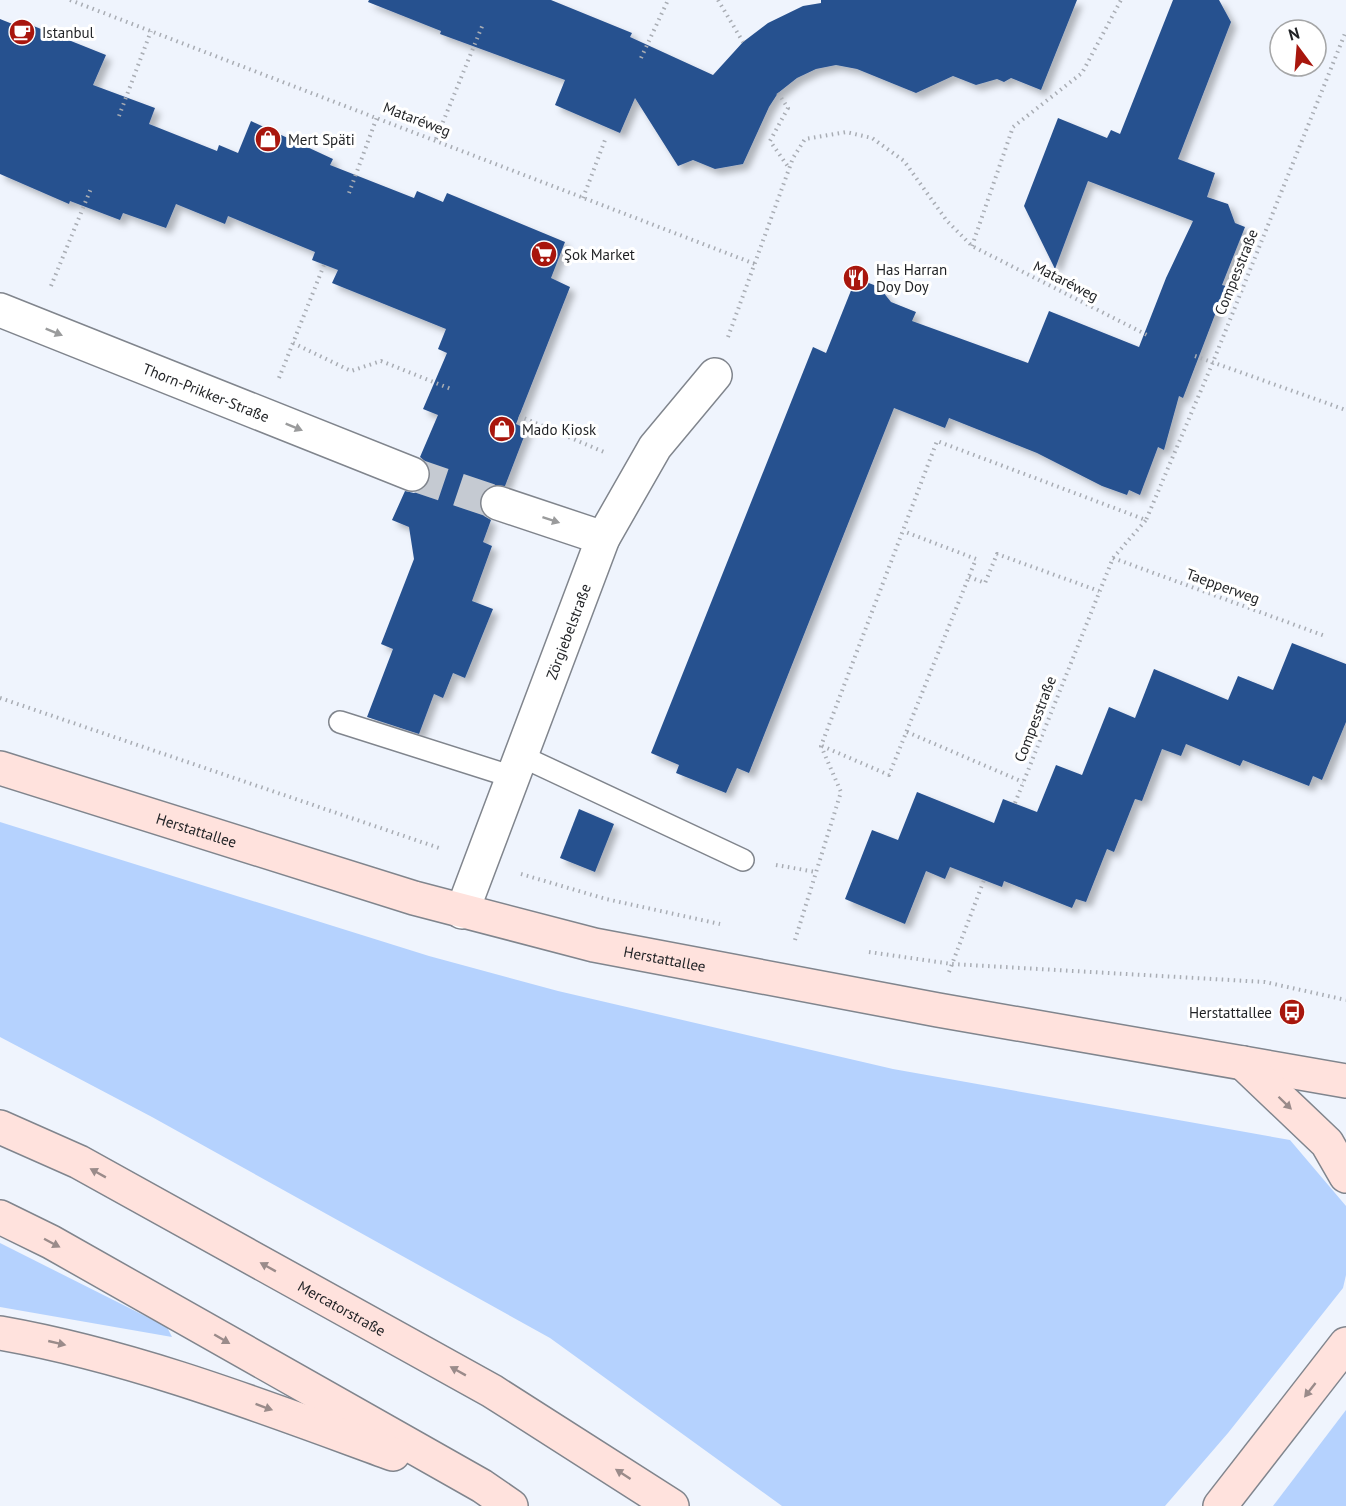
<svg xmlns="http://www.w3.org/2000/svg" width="1346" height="1506" viewBox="0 0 1346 1506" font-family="'PT Sans',sans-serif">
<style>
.green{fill:#b5d2fe}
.building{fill:#28518f;filter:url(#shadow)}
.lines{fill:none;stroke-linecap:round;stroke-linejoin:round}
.street-tunnel{stroke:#c5cad2;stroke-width:33;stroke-dasharray:33 16;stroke-linecap:butt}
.lane-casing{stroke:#80858d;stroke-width:24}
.street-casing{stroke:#80858d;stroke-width:36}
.secondary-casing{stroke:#80858d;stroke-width:36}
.path{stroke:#a9adb4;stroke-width:4;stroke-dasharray:1.5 4.5;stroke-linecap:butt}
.lane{stroke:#fff;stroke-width:21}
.street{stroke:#fff;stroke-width:33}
.secondary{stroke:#ffe2dd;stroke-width:33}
.oneway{fill:#9a9b9c}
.oneway2{fill:#9a8b8a}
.labels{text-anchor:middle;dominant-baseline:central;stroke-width:6;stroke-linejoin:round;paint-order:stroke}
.poi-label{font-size:15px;fill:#1f2124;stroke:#fff;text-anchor:start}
.street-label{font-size:15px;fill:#1f2124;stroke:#fff}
</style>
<defs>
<filter id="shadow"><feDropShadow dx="5.5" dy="5.5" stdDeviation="3" flood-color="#0004"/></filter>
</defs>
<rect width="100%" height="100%" fill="#eff4fd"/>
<!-- green -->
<g class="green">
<path d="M0,822L429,956L558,991L893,1069L1290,1140L1346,1206V1275L1343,1288L1228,1433L1165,1506H782L550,1338L152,1117L0,1037Z"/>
<path d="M0,1243L167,1327L172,1337L0,1307Z"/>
<path d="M1346,1410V1506H1273Z"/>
</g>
<!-- building -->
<g class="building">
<path d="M369,0H551L632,33L630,37L713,75L743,42L768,23L803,6L821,3V0H1077L1041,90L1011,78L1004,82L997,79L976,85L953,76L916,93L857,69L836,65L816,69L797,78L778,93L769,107L743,164L715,169L693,160L678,166L635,98L620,133L555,105L565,80L440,34L441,31L368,2Z"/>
<path d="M1173,0H1219L1231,22L1178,159L1215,173L1207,197L1228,204L1235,223L1245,227L1222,285L1226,286L1183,398L1179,396L1164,450L1158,447L1140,495L1129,490L1127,495L1102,486L1037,453L949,418L945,428L894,408L749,773L737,768L726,793L676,773L679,765L651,753L813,347L826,353L856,278L879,287L891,302L916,312L912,321L1028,363L1049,311L1139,347L1166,278L1193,221L1088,181L1055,269L1024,206L1058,118L1107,138L1111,130L1120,134Z"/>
<path d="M0,19L20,27L21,21L106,55L93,85L155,108L149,124L217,151L219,145L238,153L251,121L333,159L330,165L414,198L417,191L443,202L447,193L565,242L551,278L570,287L516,424L527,429L505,486L494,485L485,489L480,498V507L484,516L491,520L483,542L492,546L472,601L493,609L465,678L453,673L443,698L434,694L419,734L367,717L393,649L381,644L414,559L409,527L392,520L405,491L414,493L423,489L430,480V471L426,462L420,457L438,415L423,409L447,353L438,349L446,329L332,283L338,270L312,260L315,252L228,216L225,224L176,204L166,228L123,213L120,220L70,201L69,204L0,174Z"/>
<path d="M1292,643L1346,664V722L1322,780L1313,776L1309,786L1243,760L1240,766L1186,744L1181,756L1162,749L1142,801L1135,799L1114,852L1107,849L1086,902L1076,899L1072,908L1004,881L1002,887L950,867L945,879L926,871L905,924L845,899L872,830L898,840L917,792L994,823L1003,799L1037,812L1056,765L1082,775L1109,707L1135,718L1154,669L1228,700L1238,676L1273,690Z"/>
<path d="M579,809L614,824L595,872L560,858Z"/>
</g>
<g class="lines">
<!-- street-tunnel -->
<path class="street-tunnel" d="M412,474L498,503"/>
<defs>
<g id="lane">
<path d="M340,722L513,777"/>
<path d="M521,756L743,860"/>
</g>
<g id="street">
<path id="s1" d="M0,310L412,474"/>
<path d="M498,503L603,538"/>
<path id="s2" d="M462,912L603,538L655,447L715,375"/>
</g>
<g id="secondary">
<path id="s3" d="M0,768L414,898L594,945L938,1010L1346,1081"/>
<path d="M1243,1063L1327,1143L1346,1176"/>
<path id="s4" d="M0,1127L79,1162L492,1391L672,1506"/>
<path d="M0,1217L51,1242L482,1486L511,1506"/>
<path d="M0,1333C136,1357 264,1407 393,1454"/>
<path d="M1220,1506L1346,1344"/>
</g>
</defs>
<!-- lane casing -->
<use href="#lane" class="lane-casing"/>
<!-- street casing -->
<use href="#street" class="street-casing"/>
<!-- secondary casing -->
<use href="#secondary" class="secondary-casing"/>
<!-- path -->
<g class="path">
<path d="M70,0L755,264"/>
<path d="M718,0L743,42"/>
<path d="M641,58L668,0"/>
<path d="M778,93L788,108L770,141L789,168"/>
<path d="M119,116L151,31"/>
<path d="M436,139L483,24"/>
<path d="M349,193L377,117"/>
<path d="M583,198L605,140"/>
<path d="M972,246L1013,127L1082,73L1121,0"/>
<path d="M51,286L92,186"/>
<path d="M728,337L793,158L805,139L846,132L872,138L904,161L947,221L972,246L1149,336"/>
<path d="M293,343L351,371L381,361L451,389"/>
<path d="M1195,356L1346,410"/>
<path d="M279,378L324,265"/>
<path d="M519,416L604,452"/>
<path d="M1113,558L1325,636"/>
<path d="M969,577L985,583L997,554L1099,591"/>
<path d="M0,698L442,849"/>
<path d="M907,732L1023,782"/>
<path d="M822,746L889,775L976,559L903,531"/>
<path d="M1015,803L1113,558L1146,520"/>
<path d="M776,865L816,872"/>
<path d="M521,874L606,899L720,924"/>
<path d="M795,940L841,792L821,746L937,441L1146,520L1213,362L1346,31"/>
<path d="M869,952L952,964L1265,982L1346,1000"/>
<path d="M949,972L984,880"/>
</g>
<!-- lane -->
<use href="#lane" class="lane"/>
<!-- street -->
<use href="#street" class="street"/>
<!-- secondary -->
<use href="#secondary" class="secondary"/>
</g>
<!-- one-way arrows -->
<defs><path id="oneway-solid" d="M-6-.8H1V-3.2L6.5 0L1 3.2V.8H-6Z" transform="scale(1.5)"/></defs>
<g class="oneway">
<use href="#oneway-solid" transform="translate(54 332) rotate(22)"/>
<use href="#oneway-solid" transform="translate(294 427) rotate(22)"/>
<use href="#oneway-solid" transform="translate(551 520) rotate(18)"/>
</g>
<g class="oneway2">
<use href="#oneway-solid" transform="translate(1285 1103) rotate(44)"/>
<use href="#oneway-solid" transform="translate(98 1173) rotate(-151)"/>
<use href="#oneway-solid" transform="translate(52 1243) rotate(28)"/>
<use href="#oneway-solid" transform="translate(268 1267) rotate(-151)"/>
<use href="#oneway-solid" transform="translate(222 1339) rotate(30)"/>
<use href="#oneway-solid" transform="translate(57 1343) rotate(13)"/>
<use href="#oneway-solid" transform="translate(458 1371) rotate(-151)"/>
<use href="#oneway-solid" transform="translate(1310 1390) rotate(128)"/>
<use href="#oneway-solid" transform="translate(264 1407) rotate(20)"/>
<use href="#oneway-solid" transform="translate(623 1474) rotate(-147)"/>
</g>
<!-- icons -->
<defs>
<symbol id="cafe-disc" viewBox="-11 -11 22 22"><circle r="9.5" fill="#a8160d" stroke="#fff"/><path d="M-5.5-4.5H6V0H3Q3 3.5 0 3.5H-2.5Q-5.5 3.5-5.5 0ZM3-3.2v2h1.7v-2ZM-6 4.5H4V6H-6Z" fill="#fff"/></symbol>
<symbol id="shop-disc" viewBox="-11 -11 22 22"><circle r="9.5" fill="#a8160d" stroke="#fff"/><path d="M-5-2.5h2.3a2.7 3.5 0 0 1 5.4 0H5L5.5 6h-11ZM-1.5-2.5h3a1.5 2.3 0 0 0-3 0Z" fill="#fff"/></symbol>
<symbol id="supermarket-disc" viewBox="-11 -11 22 22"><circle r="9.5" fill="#a8160d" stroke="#fff"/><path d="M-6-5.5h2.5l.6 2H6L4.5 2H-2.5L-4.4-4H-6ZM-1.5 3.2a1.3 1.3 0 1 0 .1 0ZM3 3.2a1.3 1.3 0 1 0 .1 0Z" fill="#fff"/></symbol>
<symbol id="restaurant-disc" viewBox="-11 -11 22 22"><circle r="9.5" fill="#a8160d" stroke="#fff"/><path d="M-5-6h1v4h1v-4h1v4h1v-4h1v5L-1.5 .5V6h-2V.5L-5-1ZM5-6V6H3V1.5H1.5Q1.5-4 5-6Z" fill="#fff"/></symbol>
<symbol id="bus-disc" viewBox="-11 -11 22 22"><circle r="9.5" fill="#a8160d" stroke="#fff"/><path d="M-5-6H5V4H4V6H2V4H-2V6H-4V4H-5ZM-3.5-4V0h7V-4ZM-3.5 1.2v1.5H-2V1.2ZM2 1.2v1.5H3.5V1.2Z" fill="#fff"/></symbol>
</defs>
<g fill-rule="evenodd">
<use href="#cafe-disc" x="7" y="17" width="30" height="30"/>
<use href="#shop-disc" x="253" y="124" width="30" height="30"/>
<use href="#supermarket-disc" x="529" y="239" width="30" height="30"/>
<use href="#restaurant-disc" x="841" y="263" width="30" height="30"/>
<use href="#shop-disc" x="487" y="414" width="30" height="30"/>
<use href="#bus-disc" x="1277" y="997" width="30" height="30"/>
</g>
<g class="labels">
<!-- poi labels -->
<g class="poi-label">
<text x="42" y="32">Istanbul</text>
<text x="288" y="139">Mert Späti</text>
<text x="564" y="254">Şok Market</text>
<text x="876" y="269">Has Harran<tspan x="876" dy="17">Doy Doy</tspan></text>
<text x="522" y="429">Mado Kiosk</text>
<text x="1272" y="1012" text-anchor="end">Herstattallee</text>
</g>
<!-- street labels -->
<g class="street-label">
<text transform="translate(417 119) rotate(21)">Mataréweg</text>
<text transform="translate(1236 272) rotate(-68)">Compesstraße</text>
<text transform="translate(1066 281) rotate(27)">Mataréweg</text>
<text stroke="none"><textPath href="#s1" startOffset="222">Thorn-Prikker-Straße</textPath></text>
<text transform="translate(1223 586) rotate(20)">Taepperweg</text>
<text stroke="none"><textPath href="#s2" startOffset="300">Zörgiebelstraße</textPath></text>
<text transform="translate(1035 719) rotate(-69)">Compesstraße</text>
<text stroke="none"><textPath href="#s3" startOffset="206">Herstattallee</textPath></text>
<text stroke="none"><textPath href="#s3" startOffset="692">Herstattallee</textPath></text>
<text stroke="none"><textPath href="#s4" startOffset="387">Mercatorstraße</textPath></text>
</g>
</g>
<!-- north arrow -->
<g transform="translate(1298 48) rotate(344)"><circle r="28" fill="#ffffff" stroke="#a5a6a7" stroke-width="1.5"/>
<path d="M0-4.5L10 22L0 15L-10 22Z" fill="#a8160d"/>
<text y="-9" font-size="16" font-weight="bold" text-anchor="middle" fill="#1f2124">N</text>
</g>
</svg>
